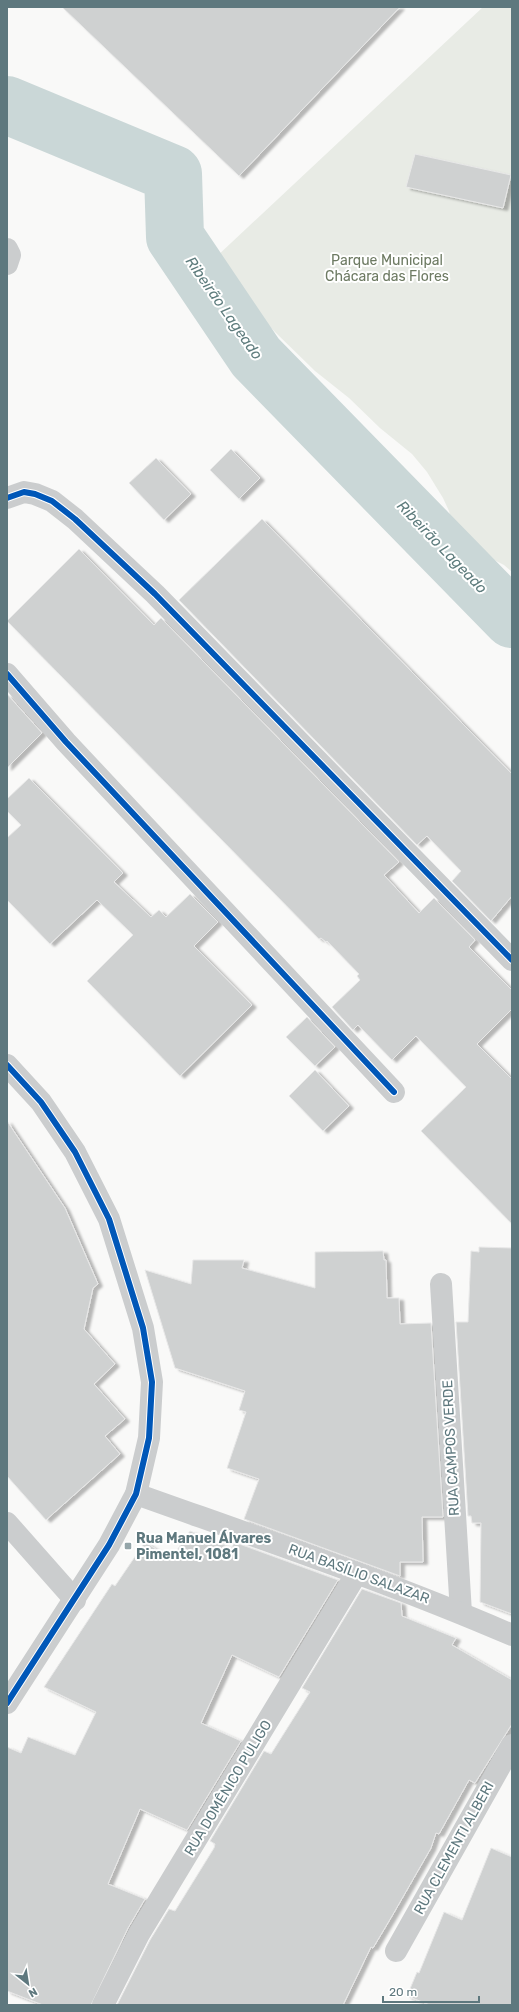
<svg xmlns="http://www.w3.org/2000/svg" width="519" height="2012" viewBox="0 0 519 2012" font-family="Rubik,sans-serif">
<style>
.green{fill:#e8ebe5}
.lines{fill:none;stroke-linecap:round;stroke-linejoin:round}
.river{stroke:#cad7d7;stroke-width:58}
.building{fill:#cfd1d1;stroke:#e8e8e8;filter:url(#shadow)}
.minor{stroke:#cbcdce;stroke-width:22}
.cycleway-casing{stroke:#fff;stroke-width:8}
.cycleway{stroke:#0057b8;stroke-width:6}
.poi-dot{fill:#94a5a9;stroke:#fff;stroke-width:1.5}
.labels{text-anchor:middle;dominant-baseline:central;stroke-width:4;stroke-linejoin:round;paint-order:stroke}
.park-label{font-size:14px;fill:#6d7a62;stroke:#fff}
.street-label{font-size:14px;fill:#5e787e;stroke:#fff}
.poi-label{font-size:14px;font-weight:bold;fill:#5e787e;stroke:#fff;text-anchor:start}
.water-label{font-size:15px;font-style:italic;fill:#5e7c7d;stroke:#fff}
</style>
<defs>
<filter id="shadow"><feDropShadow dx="4.5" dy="2.5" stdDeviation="1" flood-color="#0004"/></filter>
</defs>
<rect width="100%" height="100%" fill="#f9f9f8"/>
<!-- green -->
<path class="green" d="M483,7H512V572L504,565L480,553L458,533L452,524L449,511L443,498L427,472L412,454L380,428L349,398L315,371L275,332L239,293L215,258Z"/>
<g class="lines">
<!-- river -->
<path class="river" d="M7,105L173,174L175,237L256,357L512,619"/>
</g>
<!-- building -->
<g class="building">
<path d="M62,7H400L239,176Z"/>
<path d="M415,154L511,175L503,208L406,187Z"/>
<path d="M231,449L260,478L239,499L210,470Z"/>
<path d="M156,458L191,494L164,520L129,483Z"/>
<path d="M262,519L512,774V896L491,921L452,881L461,871L427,836L417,845L179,600Z"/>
<path d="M79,549L154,625L161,618L399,862L384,875L419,913L434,898L475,940L469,947L512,990V1009L477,1044L512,1079V1224L421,1131L466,1087L416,1036L392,1060L358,1025L353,1030L332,1007L360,980L357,976L359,974L327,941L326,942L321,938L319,939L7,621Z"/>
<path d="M7,694L42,733L7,768Z"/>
<path d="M29,778L123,873L114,882L151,917L159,910L166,917L190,894L218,922L194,946L252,1005L180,1076L87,981L133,935L97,900L50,944L7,900V838L21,825L7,811V799Z"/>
<path d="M307,1017L335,1047L315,1066L286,1037Z"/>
<path d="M315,1070L349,1106L323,1131L289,1096Z"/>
<path d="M7,1121L65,1208L98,1284L93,1288L84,1329L115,1364L94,1384L125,1419L105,1436L120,1454L46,1520L7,1476Z"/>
<path d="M479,1247L512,1248V1614L480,1602L481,1523H472L471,1516H468L456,1322H468L471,1251L479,1252Z"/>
<path d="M383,1251L384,1260H386L387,1298H399L400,1324L431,1323L443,1517H422L423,1562H400V1576L244,1519L259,1479L227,1468L246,1412L239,1410L245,1391L175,1368L145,1270L191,1284L193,1260H244L242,1268L315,1288V1252Z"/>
<path d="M190,1531L232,1548L234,1542L338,1580L279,1677L232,1655L201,1723L241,1741L187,1830L140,1809L108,1884L145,1899L128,1928L91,2005H43L7,1991V1747L21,1753L28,1737L75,1755L96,1712L44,1687L112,1584L115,1586L145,1542L171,1559Z"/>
<path d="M362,1589L401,1603L402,1616L456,1638L452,1645L512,1680V1724L475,1783L469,1780L439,1834L436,1833L431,1848L392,1916L373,1948L371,1947L343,2005H117L150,1940L169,1909L175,1911L214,1848L215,1844L210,1841L264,1751L271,1754L310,1692L302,1688Z"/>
<path d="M491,1848L512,1857V2005H430L407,1996L417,1972L419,1973L444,1912L462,1920Z"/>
</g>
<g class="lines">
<!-- minor -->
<g class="minor">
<path d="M7,249L10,255L7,264"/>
<path d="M7,498L24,492L35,494L52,501L75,519L155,594L512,960"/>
<path d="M7,674L66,742L394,1092"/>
<path d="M7,1065L41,1102L75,1152L109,1219L143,1328L152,1382L149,1438L136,1494L109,1545L7,1703"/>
<path d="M441,1284L461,1613"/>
<path d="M136,1494C262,1539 389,1582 512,1635"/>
<path d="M7,1523L75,1600"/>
<path d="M396,1951L512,1745"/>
<path d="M103,2005L139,1934L357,1573"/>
</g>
<defs>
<g id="cycleway">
<path d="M7,498L24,492L35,494L52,501L75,519L155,594L512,960"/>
<path d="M7,674L66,742L394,1092"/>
<path d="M7,1065L41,1102L75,1152L109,1219L143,1328L152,1382L149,1438L136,1494L109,1545L7,1703"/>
</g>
</defs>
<!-- cycleway casing -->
<use href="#cycleway" class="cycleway-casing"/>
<!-- cycleway -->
<use href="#cycleway" class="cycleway"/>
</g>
<!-- markers -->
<rect class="poi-dot" x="124" y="1542" width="8" height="8" rx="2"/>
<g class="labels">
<!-- park labels -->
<g class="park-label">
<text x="387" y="260">Parque Municipal<tspan x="387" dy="16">Chácara das Flores</tspan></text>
</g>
<!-- street labels -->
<g class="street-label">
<text transform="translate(451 1448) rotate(-93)">RUA CAMPOS VERDE</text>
<text transform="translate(359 1574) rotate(20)">RUA BASÍLIO SALAZAR</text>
<text transform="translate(228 1788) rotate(-59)">RUA DOMÊNICO PULIGO</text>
<text transform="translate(454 1848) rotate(-61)">RUA CLEMENTI ALBERI</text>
</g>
<!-- poi labels -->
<g class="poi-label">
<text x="136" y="1538">Rua Manuel Álvares<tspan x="136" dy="16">Pimentel, 1081</tspan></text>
</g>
<!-- water labels -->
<g class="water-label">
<text transform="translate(224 308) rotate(55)">Ribeirão Lageado</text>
<text transform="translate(442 547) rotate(46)">Ribeirão Lageado</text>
</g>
</g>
<!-- border -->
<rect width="519" height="2012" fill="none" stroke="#5e787e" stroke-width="16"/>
<!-- north arrow -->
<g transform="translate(28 1984) rotate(150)" stroke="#ffffff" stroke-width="3" paint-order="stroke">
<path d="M0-3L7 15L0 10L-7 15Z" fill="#5e787e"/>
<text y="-6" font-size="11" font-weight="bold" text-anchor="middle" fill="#5e787e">N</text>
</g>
<!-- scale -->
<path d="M383 1996v6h96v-6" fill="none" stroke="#5e787e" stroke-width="2"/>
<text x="389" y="1996" font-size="12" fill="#5e787e" stroke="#ffffff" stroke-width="3" paint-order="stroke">20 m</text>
</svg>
